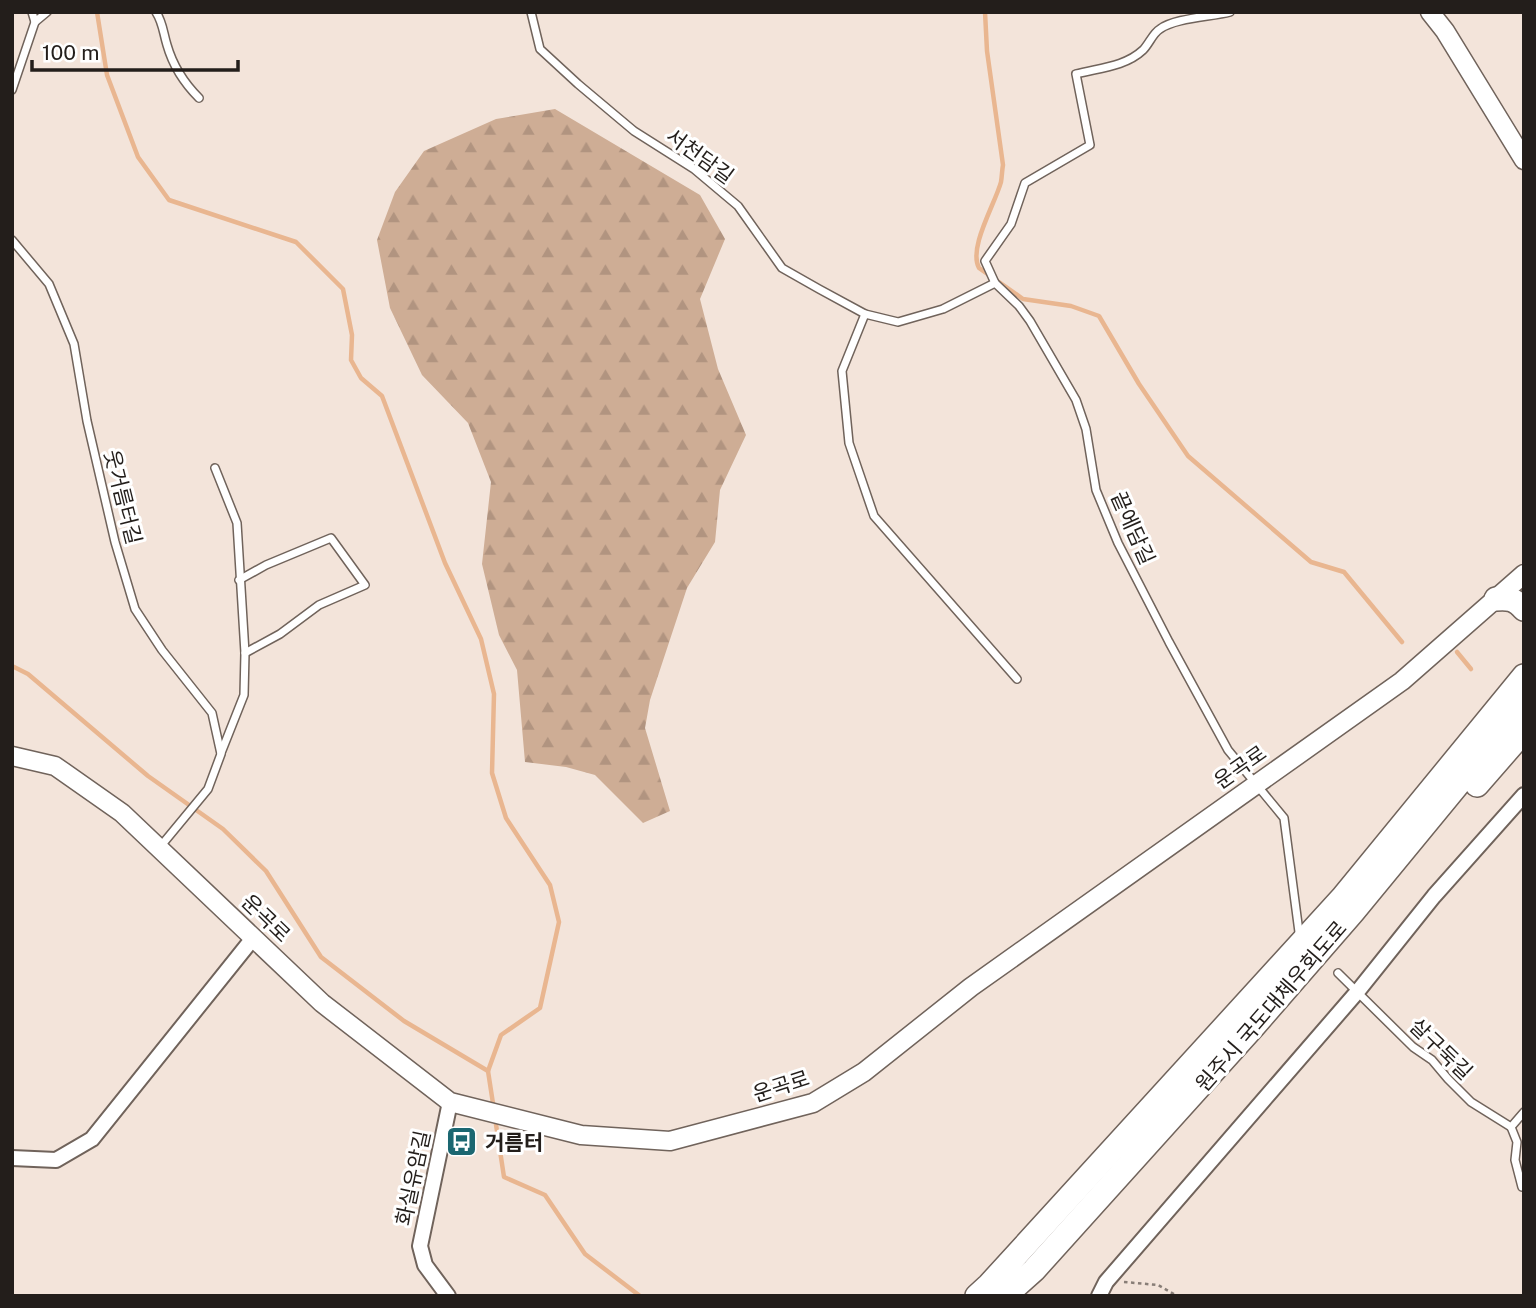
<svg xmlns="http://www.w3.org/2000/svg" width="1536" height="1308" viewBox="0 0 1536 1308" font-family="'Public Sans','Noto Sans KR',sans-serif">
<style>
.forest{fill:url(#forest-firs)}
.lines{fill:none;stroke-linecap:round;stroke-linejoin:round}
.stream{stroke:#e9b690;stroke-width:4.5}
.service-casing{stroke:#70635b;stroke-width:10}
.minor-casing{stroke:#70635b;stroke-width:18}
.tertiary-casing{stroke:#70635b;stroke-width:21}
.trunk-casing{stroke:#70635b;stroke-width:26}
.path{stroke:#887e77;stroke-width:2.5;stroke-dasharray:3.5 3.5;stroke-linecap:butt}
.service{stroke:#fff;stroke-width:7}
.minor{stroke:#fff;stroke-width:14}
.tertiary{stroke:#fff;stroke-width:18}
.trunk{stroke:#fff;stroke-width:23}
.labels{text-anchor:middle;dominant-baseline:central;stroke-width:6;stroke-linejoin:round;paint-order:stroke}
.street-label{font-size:21px;fill:#231e1b;stroke:#fff}
.poi-label{font-size:21px;font-weight:bold;fill:#231e1b;stroke:#fff;text-anchor:start}
</style>
<defs>
<pattern id="forest-firs" width="22" height="20" patternUnits="userSpaceOnUse" patternTransform="scale(1.75)"><rect width="22" height="20" fill="#cead95"/><path d="M5 1l3.5 6h-7zM16 11l3.5 6h-7z" fill="#b19480"/></pattern>
</defs>
<rect width="100%" height="100%" fill="#f3e4da"/>
<!-- forest -->
<path class="forest" d="M555,109L700,195L725,239L700,299L718,369L746,435L720,490L715,542L687,588L650,700L645,728L670,811L643,823L595,775L566,767L525,762L517,670L499,635L482,564L491,482L468,423L422,375L390,308L377,240L395,192L424,151L496,119Z"/>
<g class="lines">
<!-- stream -->
<g class="stream">
<path d="M97,12L107,75L138,157L169,200L296,242L343,289L352,335L351,360L361,378L382,396L445,563L481,639L494,694L492,773L506,818L550,885L559,922L540,1008L501,1035L488,1071L494,1110"/>
<path d="M985,12L987,51L1003,165C1002,170 1002,176 1001,182C995,204 968,248 979,268L1023,299L1071,306L1099,316L1139,384L1188,456L1311,562L1344,572L1402,642"/>
<path d="M1457,652L1471,669"/>
<path d="M12,666L28,674L148,776L223,829L266,871L321,957L404,1021L488,1071"/>
<path d="M495,1118L504,1177L545,1195L585,1254L640,1296"/>
</g>
<defs>
<g id="service">
<path d="M156,12C163,23 163,32 167,45C173,66 183,82 199,98"/>
<path d="M531,12L540,49L578,84L634,131L694,169L738,206L782,268L819,289L865,314L898,322L943,309L995,283"/>
<path d="M1230,12C1210,17 1175,18 1160,29C1153,33 1149,44 1143,50C1125,67 1098,68 1076,74L1090,145L1025,183L1011,224L985,261L995,283L1019,306L1030,321L1076,400L1086,429L1096,490L1118,543L1169,642L1228,750L1284,818L1299,932"/>
<path d="M35,22L47,12"/>
<path d="M12,90L35,22L32,12"/>
<path d="M12,240L49,284L74,344L87,421L115,542L135,609L162,650L212,713L221,754L208,789L160,847"/>
<path d="M865,314L842,371L849,443L874,516L1017,679"/>
<path d="M215,468L237,523L245,653L244,695L221,753"/>
<path d="M239,580L266,565L331,538L365,585L319,605L280,634L245,653"/>
<path d="M1338,973L1413,1047L1432,1060L1448,1079L1471,1102L1511,1127L1524,1112"/>
<path d="M1511,1127L1517,1142L1515,1160L1522,1187"/>
</g>
<g id="minor">
<path d="M12,1158L56,1160L92,1139L254,937"/>
<path d="M448,1296L425,1265L420,1246L450,1102"/>
<path d="M1099,1296L1106,1282L1358,991L1434,896L1524,795"/>
</g>
<g id="tertiary">
<path d="M1430,12L1445,31L1524,160"/>
<path d="M12,756L55,766L122,813L322,1003L450,1102L581,1135L670,1141L813,1103L864,1072L971,987L1402,681L1524,574"/>
</g>
<g id="trunk">
<path d="M1496,599C1509,598 1515,599 1524,609"/>
<path d="M1477,785L1524,731"/>
<path d="M977,1296L989,1285L1343,897L1524,676"/>
<path d="M1005,1296L1034,1270L1253,1027L1353,912L1524,704"/>
</g>
</defs>
<!-- service casing -->
<use href="#service" class="service-casing"/>
<!-- minor casing -->
<use href="#minor" class="minor-casing"/>
<!-- tertiary casing -->
<use href="#tertiary" class="tertiary-casing"/>
<!-- trunk casing -->
<use href="#trunk" class="trunk-casing"/>
<!-- path -->
<path class="path" d="M1124,1282L1158,1285L1177,1296"/>
<!-- service -->
<use href="#service" class="service"/>
<!-- minor -->
<use href="#minor" class="minor"/>
<!-- tertiary -->
<use href="#tertiary" class="tertiary"/>
<!-- trunk -->
<use href="#trunk" class="trunk"/>
</g>
<!-- icons -->
<defs>
<symbol id="bus-square" viewBox="-11 -11 22 22"><rect x="-9" y="-9" width="18" height="18" rx="4" fill="#1b6771" stroke="#fff"/><path d="M-5-6H5V4H4V6H2V4H-2V6H-4V4H-5ZM-3.5-4V0h7V-4ZM-3.5 1.2v1.5H-2V1.2ZM2 1.2v1.5H3.5V1.2Z" fill="#fff"/></symbol>
</defs>
<g fill-rule="evenodd">
<use href="#bus-square" x="444" y="1124" width="35" height="35"/>
</g>
<g class="labels">
<!-- street labels -->
<g class="street-label">
<text transform="translate(700 156) rotate(36)">서천담길</text>
<text transform="translate(123 497) rotate(76)">웃거름터길</text>
<text transform="translate(1133 528) rotate(66)">끝에담길</text>
<text transform="translate(1240 767) rotate(-35)">운곡로</text>
<text transform="translate(266 918) rotate(44)">운곡로</text>
<text transform="translate(1271 1006) rotate(-49)">원주시 국도대체우회도로</text>
<text transform="translate(1441 1049) rotate(44)">살구둑길</text>
<text transform="translate(781 1086) rotate(-18)">운곡로</text>
<text transform="translate(413 1178) rotate(-78)">화실유암길</text>
</g>
<!-- poi labels -->
<g class="poi-label">
<text x="485" y="1142">거름터</text>
</g>
</g>
<!-- border -->
<rect width="1536" height="1308" fill="none" stroke="#231e1b" stroke-width="28"/>
<!-- scale -->
<path d="M32 60v10h206v-10" fill="none" stroke="#231e1b" stroke-width="3.5"/>
<text x="42" y="60" font-size="21" fill="#231e1b" stroke="#ffffff" stroke-width="5" paint-order="stroke">100 m</text>
</svg>
